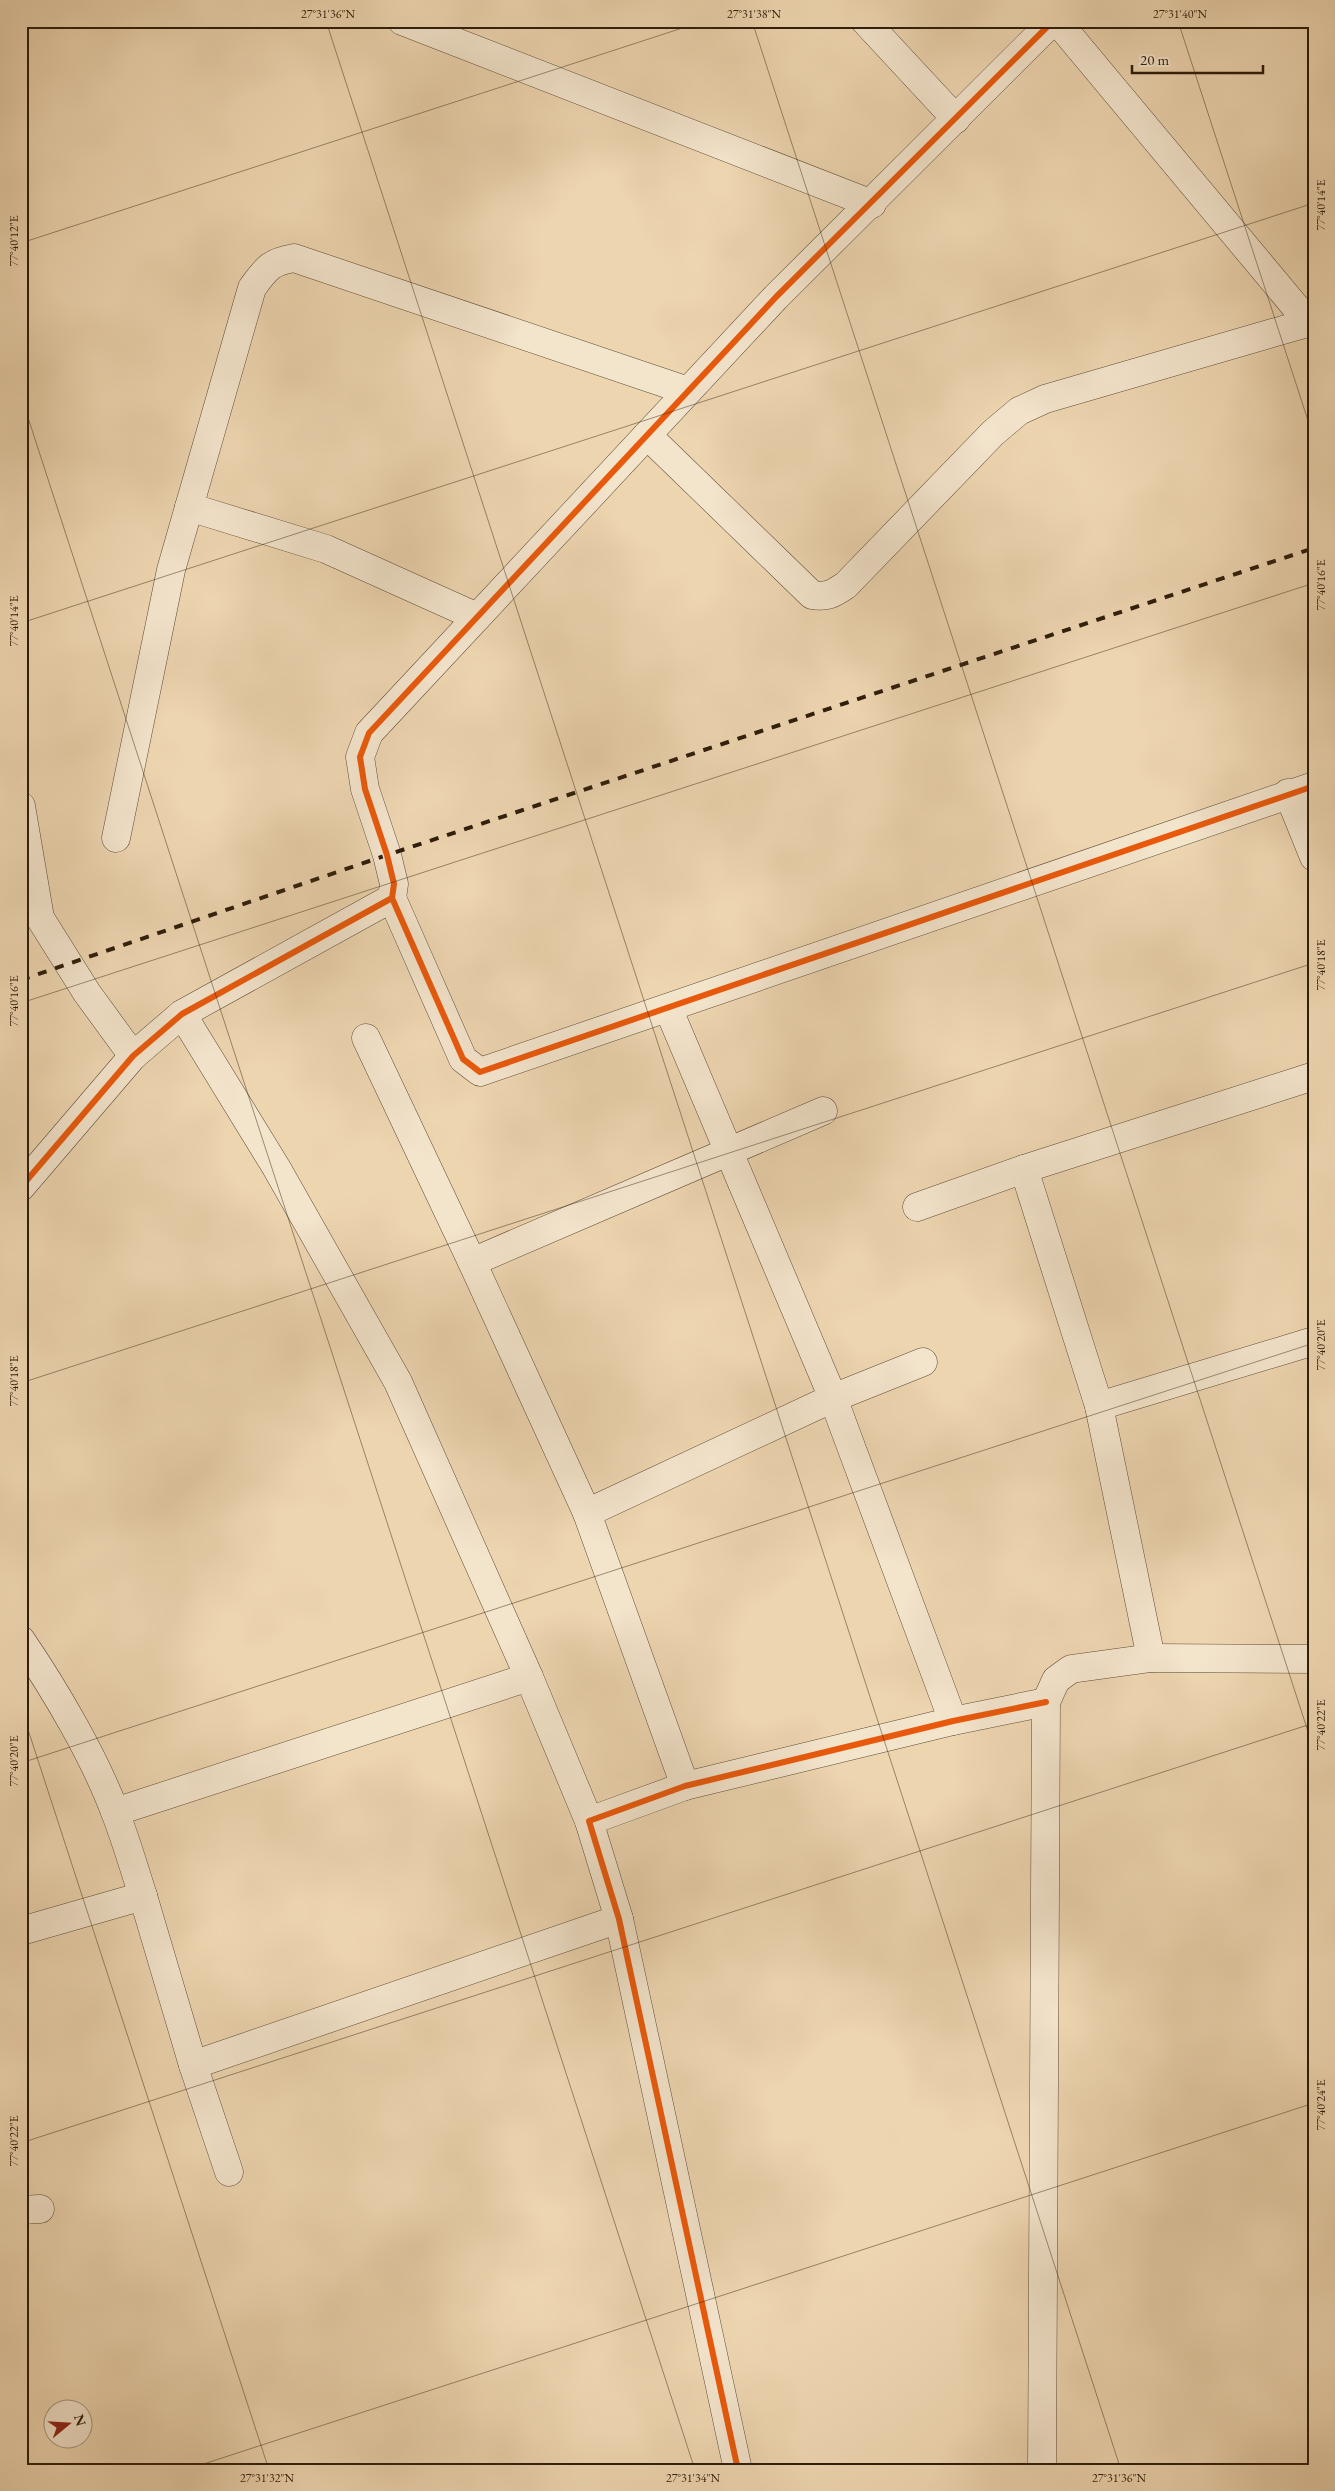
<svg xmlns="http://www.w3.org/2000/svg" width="1335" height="2491" viewBox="0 0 1335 2491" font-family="'EB Garamond',serif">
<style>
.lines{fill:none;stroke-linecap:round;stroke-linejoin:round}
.minor-casing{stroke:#5e4b34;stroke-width:29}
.minor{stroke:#f3e4cc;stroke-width:28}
.rail{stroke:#2e1d0b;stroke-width:4;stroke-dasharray:9 9;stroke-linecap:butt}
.cycleway-casing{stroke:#f3e4cc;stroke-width:9}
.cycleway{stroke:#e8590c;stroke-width:6}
.ticks{fill:none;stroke:#2e1d0b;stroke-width:1;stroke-opacity:0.45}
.neatline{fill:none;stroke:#2e1d0b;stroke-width:2}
.ticks-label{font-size:12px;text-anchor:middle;fill:#2e1d0b}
</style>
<rect width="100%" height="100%" fill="#edd5b0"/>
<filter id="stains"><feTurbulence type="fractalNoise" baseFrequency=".004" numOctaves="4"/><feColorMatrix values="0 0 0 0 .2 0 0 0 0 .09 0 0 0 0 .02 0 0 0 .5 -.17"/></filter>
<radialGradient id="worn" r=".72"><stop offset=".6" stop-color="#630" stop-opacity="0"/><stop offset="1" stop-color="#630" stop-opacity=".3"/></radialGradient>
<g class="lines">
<defs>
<g id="minor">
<path d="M402,21L872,204"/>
<path d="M865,21L956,119"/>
<path d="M1057,21L1309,323"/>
<path d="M647,435L812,595C827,598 834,593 846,585L993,433L1019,411L1045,399L1314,321"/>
<path d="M189,507L326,549L477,617"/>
<path d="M1288,793L1314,857"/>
<path d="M21,806L40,918L87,993L133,1056"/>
<path d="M116,838L171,570L252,288C266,269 270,262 294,258L688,391"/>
<path d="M392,898L463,1059L480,1072L1314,786"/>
<path d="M668,1008L833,1398L953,1721"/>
<path d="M182,1014L276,1167L398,1382L529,1677L589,1821"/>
<path d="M366,1038L472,1262L587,1513L685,1786"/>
<path d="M21,1187L133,1056L182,1014L392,898L394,884L387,855L365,789L360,757L369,733L776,297L1053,21"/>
<path d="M917,1207L1024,1169"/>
<path d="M472,1262L823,1111"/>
<path d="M1099,1406L1314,1341"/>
<path d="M587,1513L833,1398L923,1362"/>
<path d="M21,1640C55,1690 94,1756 115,1812C126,1840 134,1868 143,1896"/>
<path d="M1151,1658L1099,1406L1024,1169L1314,1076"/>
<path d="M115,1812L529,1677"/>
<path d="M21,1931L143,1896L193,2065L229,2172"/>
<path d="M193,2065L619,1919"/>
<path d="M21,2210L40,2209"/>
<path d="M738,2470L619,1919L589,1821L685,1786L953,1721L1046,1702"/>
<path d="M1042,2470L1046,1702L1056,1680L1071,1669L1151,1658L1314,1659"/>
</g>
</defs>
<!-- minor casing -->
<use href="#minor" class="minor-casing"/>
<!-- minor -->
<use href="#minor" class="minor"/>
<!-- rail -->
<path class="rail" d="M21,980L387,855L1314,548"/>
<defs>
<g id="cycleway">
<path d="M392,898L463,1059L480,1072L1314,786"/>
<path d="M21,1187L133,1056L182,1014L392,898L394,884L387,855L365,789L360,757L369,733L776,297L1053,21"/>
<path d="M738,2470L619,1919L589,1821L685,1786L953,1721L1046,1702"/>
</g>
</defs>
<!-- cycleway casing -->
<use href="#cycleway" class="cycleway-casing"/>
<!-- cycleway -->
<use href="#cycleway" class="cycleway"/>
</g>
<!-- ticks -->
<path class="ticks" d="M326,21L1121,2470M752,21L1314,1750M1178,21L1314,439M21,243L704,21M21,396L695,2470M21,623L1314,203M21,1003L1314,583M21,1383L1314,963M21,1708L269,2470M21,1763L1314,1343M21,2143L1314,1723M185,2470L1314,2103"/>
<!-- margin -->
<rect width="1335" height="2491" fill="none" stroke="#edd5b0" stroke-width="55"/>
<!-- north arrow -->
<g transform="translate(68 2424) rotate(72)"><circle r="24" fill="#f3e4cc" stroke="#a4947f"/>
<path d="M0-4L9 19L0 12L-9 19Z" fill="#8f2418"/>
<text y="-8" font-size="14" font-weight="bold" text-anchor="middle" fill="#2e1d0b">N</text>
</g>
<!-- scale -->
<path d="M1132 65v8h131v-8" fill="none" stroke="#2e1d0b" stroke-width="2.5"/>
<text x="1140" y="65" font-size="15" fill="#2e1d0b" stroke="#f3e4cc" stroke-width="4" paint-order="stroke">20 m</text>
<rect x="28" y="28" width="1280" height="2436" class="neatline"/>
<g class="ticks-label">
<text x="328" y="18">27°31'36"N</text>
<text x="754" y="18">27°31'38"N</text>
<text x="1180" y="18">27°31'40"N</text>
<text transform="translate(1321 205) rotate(-90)" y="4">77°40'14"E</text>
<text transform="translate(14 241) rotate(-90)" y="4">77°40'12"E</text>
<text transform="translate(1321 585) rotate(-90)" y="4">77°40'16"E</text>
<text transform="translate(14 621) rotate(-90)" y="4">77°40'14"E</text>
<text transform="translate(1321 965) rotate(-90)" y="4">77°40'18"E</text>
<text transform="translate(14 1001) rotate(-90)" y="4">77°40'16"E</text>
<text transform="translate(1321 1345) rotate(-90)" y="4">77°40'20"E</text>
<text transform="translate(14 1381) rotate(-90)" y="4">77°40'18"E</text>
<text transform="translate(1321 1725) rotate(-90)" y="4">77°40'22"E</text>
<text transform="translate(14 1761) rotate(-90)" y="4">77°40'20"E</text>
<text transform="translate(1321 2105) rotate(-90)" y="4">77°40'24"E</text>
<text transform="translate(14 2141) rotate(-90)" y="4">77°40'22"E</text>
<text x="267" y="2482">27°31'32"N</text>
<text x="693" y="2482">27°31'34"N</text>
<text x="1119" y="2482">27°31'36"N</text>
</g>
<rect width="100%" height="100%" filter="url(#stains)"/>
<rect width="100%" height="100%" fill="url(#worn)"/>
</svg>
